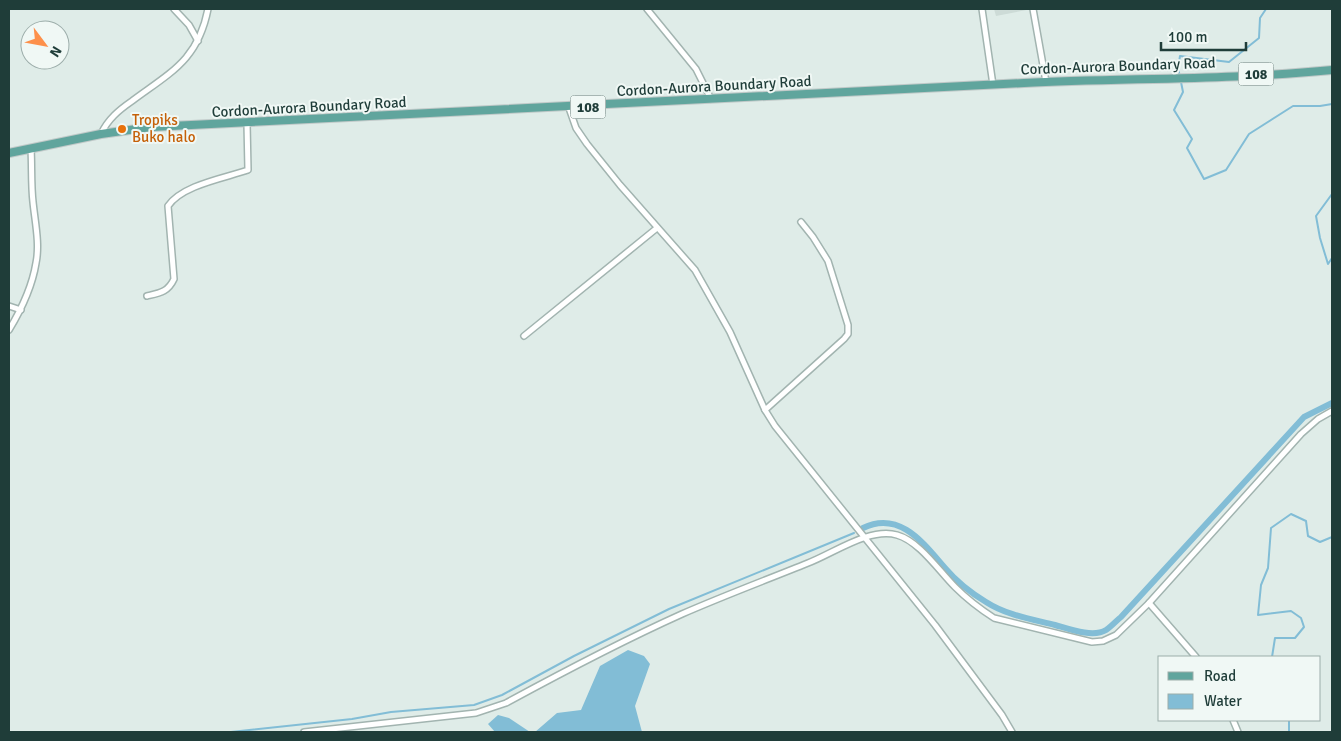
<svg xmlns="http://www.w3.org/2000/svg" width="1341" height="741" viewBox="0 0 1341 741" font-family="Signika,sans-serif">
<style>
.built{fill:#cddbd7}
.water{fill:#82bdd6}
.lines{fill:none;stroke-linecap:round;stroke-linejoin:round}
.stream{stroke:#82bdd6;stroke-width:2}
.canal{stroke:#82bdd6;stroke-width:6}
.minor-casing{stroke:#a2b4b0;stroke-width:8}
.primary-casing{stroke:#c0c9c8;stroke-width:10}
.minor{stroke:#fff;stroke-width:5}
.primary{stroke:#60a59d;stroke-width:8}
.food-dot{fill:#e8710a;stroke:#f0f8f5;stroke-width:2}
.labels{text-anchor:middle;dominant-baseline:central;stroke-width:4;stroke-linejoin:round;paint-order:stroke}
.shield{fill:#f0f8f5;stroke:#5e7571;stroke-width:1}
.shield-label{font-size:14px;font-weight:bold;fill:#1f3d39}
.street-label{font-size:15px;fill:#1f3d39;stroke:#f0f8f5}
.food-label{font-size:15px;fill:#c56008;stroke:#f0f8f5;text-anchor:start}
</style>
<rect width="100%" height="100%" fill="#dfece8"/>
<!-- built -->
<path class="built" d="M994,9H1032L996,16Z"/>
<!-- water -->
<g class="water">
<path d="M628,650L644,656L650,664L635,706L642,732H535L557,713L581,710L600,666Z"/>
<path d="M498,715L509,718L530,732H495L488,724Z"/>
</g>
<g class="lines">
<!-- stream -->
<g class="stream">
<path d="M1180,77L1178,68L1180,56L1229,62L1259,38L1260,18L1266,9"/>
<path d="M1181,82L1183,92L1174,110L1192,139L1187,148L1204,179L1226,170L1249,134L1293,106H1320L1332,104"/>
<path d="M1332,194L1316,216L1320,238L1328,264L1332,258"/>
<path d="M1272,657L1275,638H1295L1304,627L1301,618L1291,611L1258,615L1261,585L1268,568L1271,528L1291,514L1306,521L1308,536L1320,542L1332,537"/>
<path d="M231,732L352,719L391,712L474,705L502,695L574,656L669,609L854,533"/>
<path d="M1289,732V720"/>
</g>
<!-- canal -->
<path class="canal" d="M863,528C900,510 924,544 945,568C956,581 971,593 986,602C1006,615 1031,619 1055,625C1069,629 1093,638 1106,630C1112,626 1116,621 1121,617L1304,417L1332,403"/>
<defs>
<g id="minor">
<path d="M174,9L189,25L198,41"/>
<path d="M647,9L696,69L711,99"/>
<path d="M982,9L993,85"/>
<path d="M1033,9L1046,82"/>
<path d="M569,108L576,128L587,144L620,185L695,270L730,332L765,410L775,426L935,625L1002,715L1012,732"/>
<path d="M101,134C108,119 119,110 132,101C171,72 198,60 208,9"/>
<path d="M147,296C160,293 168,292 174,279L168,206C182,185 225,178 248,170L247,123"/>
<path d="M9,306L21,310"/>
<path d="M9,330C21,310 32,288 36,263C40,244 35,222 33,202C31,185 32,166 31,149"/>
<path d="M524,336L657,228"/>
<path d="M765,410L844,339L848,334V325L828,261L813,237L801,222"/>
<path d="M1149,603L1196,657"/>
<path d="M1233,720L1238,732"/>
<path d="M304,732L476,713L506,703C563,672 622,641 682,614C723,596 766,580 808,563C834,553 870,527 897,535C919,541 939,571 955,587C967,599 980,609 994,618L1092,642L1103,641L1116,635L1149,603L1301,434L1318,419L1332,411"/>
</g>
<path id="primary" d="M9,153L101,134L151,127C442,114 733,100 1024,83C1126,78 1230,80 1332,70"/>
</defs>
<!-- minor casing -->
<use href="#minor" class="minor-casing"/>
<!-- primary casing -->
<use href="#primary" class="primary-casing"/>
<!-- minor -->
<use href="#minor" class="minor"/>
<!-- primary -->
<use href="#primary" class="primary"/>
</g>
<!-- markers -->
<circle class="food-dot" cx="122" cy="129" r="5"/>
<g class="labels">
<!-- shield labels -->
<g class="shield">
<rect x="1238.5" y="62.5" width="35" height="23" rx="4"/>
<rect x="570.5" y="95.5" width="35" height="23" rx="4"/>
</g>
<g class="shield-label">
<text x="1256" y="74">108</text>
<text x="588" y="107">108</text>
</g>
<!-- street labels -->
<g class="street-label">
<text transform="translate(1118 66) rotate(-2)">Cordon-Aurora Boundary Road</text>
<text transform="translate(714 86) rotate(-3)">Cordon-Aurora Boundary Road</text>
<text transform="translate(309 107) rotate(-3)">Cordon-Aurora Boundary Road</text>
</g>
<!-- food labels -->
<g class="food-label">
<text x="132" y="120">Tropiks<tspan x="132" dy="17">Buko halo</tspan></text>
</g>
</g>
<!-- border -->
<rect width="1341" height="741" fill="none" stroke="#1f3d39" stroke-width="20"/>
<!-- legend -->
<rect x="1158" y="656" width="162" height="65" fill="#f0f8f5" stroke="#9cadaa"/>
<rect x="1168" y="672" width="25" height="8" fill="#60a59d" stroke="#9cadaa"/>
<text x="1204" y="681" font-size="15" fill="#1f3d39">Road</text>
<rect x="1168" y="694" width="25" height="15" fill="#82bdd6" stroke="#9cadaa"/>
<text x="1204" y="706" font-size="15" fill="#1f3d39">Water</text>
<!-- north arrow -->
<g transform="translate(45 45) rotate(122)"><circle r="24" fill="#f0f8f5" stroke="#9cadaa"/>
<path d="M0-4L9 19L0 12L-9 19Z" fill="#fd904b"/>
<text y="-8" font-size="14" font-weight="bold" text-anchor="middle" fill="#1f3d39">N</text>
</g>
<!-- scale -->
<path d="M1161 42v8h85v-8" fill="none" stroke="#1f3d39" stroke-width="2.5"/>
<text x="1168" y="42" font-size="15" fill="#1f3d39" stroke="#f0f8f5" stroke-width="4" paint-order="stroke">100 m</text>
</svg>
